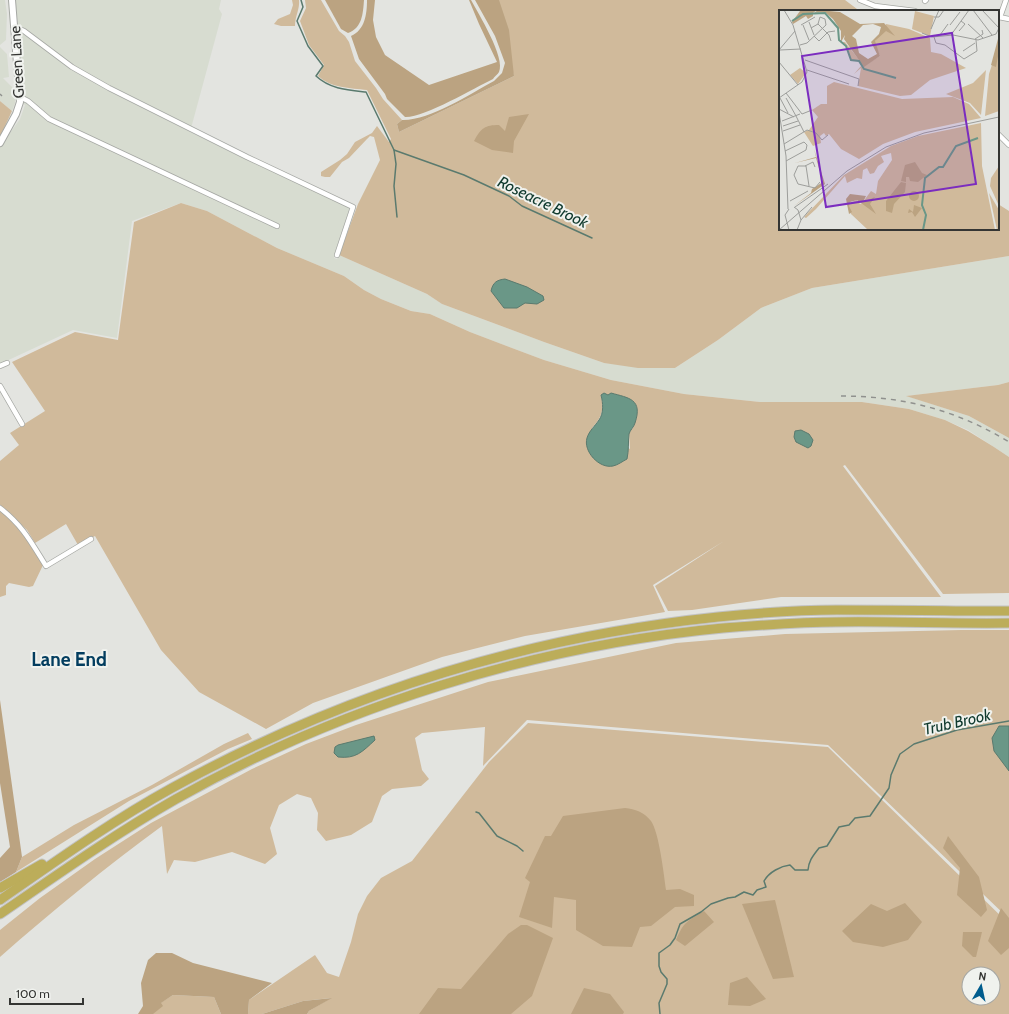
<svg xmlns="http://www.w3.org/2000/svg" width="1009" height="1014" viewBox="0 0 1009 1014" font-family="Cabin,sans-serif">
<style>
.built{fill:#d7dcd0}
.green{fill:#d0ba9b;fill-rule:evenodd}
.forest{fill:#bba381}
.water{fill:#6a9787;stroke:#5a7a6e}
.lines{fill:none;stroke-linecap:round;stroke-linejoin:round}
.stream{stroke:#5a7a6e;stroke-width:1.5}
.minor-casing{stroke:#a6a8a4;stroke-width:6}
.tertiary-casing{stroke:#a6a8a4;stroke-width:8}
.motorway-casing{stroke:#c2c2c2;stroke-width:11}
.minor{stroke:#fff;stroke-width:4.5}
.tertiary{stroke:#fff;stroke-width:6}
.motorway{stroke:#bcad5a;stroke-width:9}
.rail{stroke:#90918e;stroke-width:1.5;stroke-dasharray:5 5;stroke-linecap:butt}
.labels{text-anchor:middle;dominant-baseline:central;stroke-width:4;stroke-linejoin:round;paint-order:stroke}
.street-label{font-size:15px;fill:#343533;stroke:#f0f2ee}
.water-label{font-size:16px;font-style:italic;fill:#103a2e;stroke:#f0f2ee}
.district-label{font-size:19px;font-weight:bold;fill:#033d5f;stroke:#f0f2ee}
.inset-river{fill:none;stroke:#6a9787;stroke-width:2}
.inset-road{fill:none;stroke:#9d9e9b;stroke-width:1}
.view{fill:#7b2cbf;fill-opacity:0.15;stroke:#7b2cbf;stroke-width:2}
.inset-edge{fill:none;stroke:#343533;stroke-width:2}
</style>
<rect width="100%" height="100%" fill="#e3e4e0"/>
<!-- built -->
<g class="built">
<path d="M0,0H5L7,14L6,40L0,45Z"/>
<path d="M15,0H221L219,9L222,14L190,132L348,207L351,210L334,258L337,259L339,255L427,294L442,304L544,342L604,363L675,368L718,340L761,308L812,288L1009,256V382L998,385L907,396L969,416L1009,438V457L994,447L968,430L945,420L909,409L862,402H760L684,394L611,380L544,360L470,332L430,314L411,311L381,299L364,290L344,276L277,248L207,211L181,203L132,221L117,338L73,330L0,364V147L20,119L25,105L22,103L23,97L18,23Z"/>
<path d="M0,47L7,54L9,77L3,78L15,90V103L12,111L0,101Z"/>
</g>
<!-- green -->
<g class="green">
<path d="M292,0H299C300,9 295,16 295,26H281L274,24L278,19L290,14L293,5Z"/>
<path d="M305,0H321L339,31L345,36L349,42L355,61L376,88L383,99L402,120L397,124L399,132L514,76L492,0H845L857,9V11H780V229H998V204L1009,211V256L812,288L761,308L718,340L675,368H638L604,363L544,342L442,304L427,294L339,255L358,204L380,160L374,137L370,136L367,139L349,158L342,162L330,177H325L321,176V172L340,160L347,154L355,142L372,133L377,126L389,142L391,139L367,90C350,88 331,88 318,76L324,65L309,45L300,21L306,8Z"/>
<path d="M0,101L12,111L0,137Z"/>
<path d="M181,203L207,211L277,248L344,276L364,290L381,299L411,311L430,314L470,332L544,360L611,380L684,394L760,402H862L909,409L945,420L968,431L994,447L1009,457V593L943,594L845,465L843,466L941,597H781L692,610L668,611L655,586L724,541L653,585L665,612L525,636L442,657L313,703L266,729L199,692L161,650L95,536L78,545L66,524L35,543L27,530L0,506V461L19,445L10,433L45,411L12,362L75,332L118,340L134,222ZM601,395L608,396L634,426L629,433L630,449L592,428C602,417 604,411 601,395Z"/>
<path d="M1009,382V438L969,416L906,396L998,385Z"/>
<path d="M0,510L23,531L43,565L33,586L29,587L9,583L6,586V595L0,597Z"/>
<path d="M961,630H1009V919L828,745L527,720L483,766L485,727L422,733L415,738L422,770L429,779L421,786L392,789L382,796L372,822L351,835L326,841L317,830L318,813L311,798L297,794L279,805L270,828L277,854L265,864L232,852L195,862L174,860L167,874L162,826C106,867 52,911 0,957V930L40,898L95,859L151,823L252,769L306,744L356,725L488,682L676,643L785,634Z"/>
<path d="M528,723L828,747L1009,924V1014H307L309,1011L331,998L303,1001L262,1014H248L249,1000L315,955L327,973L339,977L351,942L358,914L367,896L381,878L412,861L489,762ZM969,974H993V998H969Z"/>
<path d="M248,733L252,739L228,749L129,801L16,872L22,857L74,825L152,785L224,744Z"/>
<path d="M173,995L214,997L221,1014H143Z"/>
</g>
<!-- forest -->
<g class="forest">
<path d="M325,0H364C363,14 362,28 348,33L341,29Z"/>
<path d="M367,0H375L373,20L376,37L385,55L429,85L497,62L479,24L469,0H471C478,13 506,58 499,72C498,74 494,77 493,79C474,88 424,118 405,117L387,99L385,94L359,59L351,36C365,30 367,14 367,0Z"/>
<path d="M475,0H499L509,30L514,76L399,132L397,124L402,120C429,121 470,94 494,81L502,73L505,63L495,36Z"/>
<path d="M529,114L514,141L513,153L492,150L474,141C481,128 485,125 499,125L505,131L509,117Z"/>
<path d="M0,700L22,857L16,872L0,882V858L10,847L0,783Z"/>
<path d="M625,808C635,809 644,812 651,821C659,832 664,875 666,890L680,889L694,895V906L675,907L651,926L640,927L632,947L603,946L576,930V900L554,897L552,928L519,917L530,882L525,878L545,836H551L563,816Z"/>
<path d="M948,836L979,877L987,910L981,917L957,895L960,868L943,848Z"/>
<path d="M775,900L794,977L773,979L742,904Z"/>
<path d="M905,903L922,922L908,940L883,947L853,942L842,931L871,904L887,911Z"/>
<path d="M1001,908L1009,918V948L1001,955L988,941Z"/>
<path d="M704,911L714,922L685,946L676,940C684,921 688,921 704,911Z"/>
<path d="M521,925H527L553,938L532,996L511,1014H419L438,988L461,989L508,934Z"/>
<path d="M963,932H982L976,957H973L962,946Z"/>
<path d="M156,953H172L193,963L272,983L249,1000L248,1014H221L214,997L173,995L161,1003L163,1006L153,1014H138L143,1006L141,983L148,960Z"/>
<path d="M747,977L766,999L750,1006L728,1005L730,983Z"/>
<path d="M584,988L610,994L624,1012L623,1014H571Z"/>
<path d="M332,998L309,1011L307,1014H262L303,1001Z"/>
</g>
<!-- water -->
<g class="water">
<path d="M505,279L527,287L543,296L544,300L537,304L525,303L517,308H504L491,291C493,282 497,280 505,279Z"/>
<path d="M604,393L608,395L611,393C629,398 643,399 635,423C634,427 630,430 629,434C628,442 629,450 627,459C623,461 618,465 613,466C599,469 583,451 587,438C589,431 595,426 599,420C604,413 603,403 601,395Z"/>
<path d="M801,430L809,434L813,440L811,446L808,448L796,442L794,437L795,431Z"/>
<path d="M999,726H1009V771L994,751L992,738Z"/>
<path d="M374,736L375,740C362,752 356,759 338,757L334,753L335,747L338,745Z"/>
</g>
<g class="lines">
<!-- stream -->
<g class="stream">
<path d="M301,0L303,7L297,21L308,46L323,66L316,76C330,89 347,90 366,92L394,150L464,175L509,196L522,206L592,238"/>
<path d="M394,150L396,164L394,186L397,217"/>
<path d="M476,812L479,813L497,836L517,846L523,851"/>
<path d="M660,1014L659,1003L667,984V979L661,972L659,966V953L670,945L675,938L680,924L701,912L711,904L728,898L735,897L744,892L753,895L757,890L766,887L764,881C769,872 781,866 790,865L795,870H808C809,860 813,856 819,848L827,846L839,827L849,825L855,818L870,816L889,788L891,775L900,754L914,744L957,730L1009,721"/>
</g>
<defs>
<g id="minor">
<path d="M860,0L875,6L915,11"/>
<path d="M925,1L926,0"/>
<path d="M999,17L1009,19"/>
<path d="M1000,17L1006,0"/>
<path d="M15,27L24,31L72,67L109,88L247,157L353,207L337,255"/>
<path d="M20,97L28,101L49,119L277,226"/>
<path d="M998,134L1009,145"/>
<path d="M0,366L7,363"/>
<path d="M0,386L22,424"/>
<path d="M0,508C23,526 31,542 46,566L91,539"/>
</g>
<path id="tertiary" d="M0,143L16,114L20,102L12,0"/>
<g id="motorway">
<path d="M0,888L42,864"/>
<path d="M0,900C56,861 112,821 172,788C341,695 526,637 718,617C757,613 797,610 837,610C876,610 916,610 955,611C973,611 991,611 1009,611"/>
<path d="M0,914C58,874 115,834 176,799C342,706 534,646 723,628C761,625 799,622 836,622C894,621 952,624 1009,623"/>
</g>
</defs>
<!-- minor casing -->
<use href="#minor" class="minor-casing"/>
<!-- tertiary casing -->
<use href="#tertiary" class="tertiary-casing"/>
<!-- motorway casing -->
<use href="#motorway" class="motorway-casing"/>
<!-- minor -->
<use href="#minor" class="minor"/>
<!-- tertiary -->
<use href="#tertiary" class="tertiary"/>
<!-- motorway -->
<use href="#motorway" class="motorway"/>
<!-- rail -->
<g class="rail">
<path d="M0,94L2,96"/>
<path d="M841,396C902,396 957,410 1009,442"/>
</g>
</g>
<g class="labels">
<!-- street labels -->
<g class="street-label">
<text transform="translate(17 62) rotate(-93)">Green Lane</text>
</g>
<!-- water labels -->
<g class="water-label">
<text transform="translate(543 202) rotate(26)">Roseacre Brook</text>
<text transform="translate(957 722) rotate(-13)">Trub Brook</text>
</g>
<!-- district labels -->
<g class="district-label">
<text x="69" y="659">Lane End</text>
</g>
</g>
<!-- overview -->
<g transform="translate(779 10)">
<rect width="220" height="220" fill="#e3e4e0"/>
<path d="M136,1L155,6L151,26L133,19ZM107,14L130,19L151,28L152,42L162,44L187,58L151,70L132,85L121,86L79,76L82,58L75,64L82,56L84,58L80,51L72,50L67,36L62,32H66L85,56L101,46L95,32L105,21ZM220,33V37L213,55L220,38V101L206,106L210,64ZM21,58L27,63L19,74L11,65ZM207,60L202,105L191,93L167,84L194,73ZM55,72L123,89L174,87L190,94L202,108L136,122L104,134L80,149L62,139L50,124L47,126L45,123L41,126L42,133L34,136L25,122L30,120L39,107L33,100L42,94H48V76ZM202,113L203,156L216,220L88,219L72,204L68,194L78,190L81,194L95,188L84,192L92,181L97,184L99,171L113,150L112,143L102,146L105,152L99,156L95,163L91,164L88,158L84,160L83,169L78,168L68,173L66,166L37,199L27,208L25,207L65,165L112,136L139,126ZM220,156V196L211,176L212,168ZM210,183L220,200V220H218Z" fill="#d0ba9b"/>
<path d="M30,0H38L34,3L24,4L18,7L16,9L25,4H34V6L29,9L27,6L14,14L13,12L21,1ZM39,0L61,2L81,14L105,13L116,26L107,21L96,31L101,46L85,57L72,39L65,29L66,25L62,32V21L54,9L46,2L35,3ZM94,14L102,17L100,24L92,32L98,44L89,49L80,43L77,29L73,26L84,15ZM220,25V41L217,57L212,55ZM35,139L46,174L15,196L32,183L33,179L44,172L37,148L16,153L37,147ZM136,152L143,163L148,165L139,172L131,171L130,167H127V172L122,171L126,155ZM122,172L127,173L126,182L115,194L113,203L107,201V191ZM130 186a5 5 0 1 1 10 0a5 5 0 1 1-10 0ZM71,184L87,186L84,192L96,187L91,194L97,204L78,190L71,192L70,196L73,202L70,204L67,189ZM135,195L143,198L136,207L133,202L129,203L130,199L134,202Z" fill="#bba381" fill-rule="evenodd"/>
<path class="inset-river" d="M13,11L24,4L46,3L59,18L60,30L67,36L72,50L80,51L85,59L117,68M144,220L147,205L143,195L146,168L160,157H164L177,136L199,128"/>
<path class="inset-road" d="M194,0L213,25M203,0L220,18M155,7H160L165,0M30,12L35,25M39,14L50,25L52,31M189,14L204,28M22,15L36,7M24,15L30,30M171,15L181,2M152,19L160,0M180,21L186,14L182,11M143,23L153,27L174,25L199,30L217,24L220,18M161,25L169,14M172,25L190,0M35,26L40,31L49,22L56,21M155,27L157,33L166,35L185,49L198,41L197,30M196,29L204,24L203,20M21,35L28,33L47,15L46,9L41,7L39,14L32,18M0,40L16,21M1,40L22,39M184,41L196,33M26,50L80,69L79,76M0,52L19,75M28,60L70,74M7,83L23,104L33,100M0,88L23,72L28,62L14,15L5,0M1,88L9,103M7,88L17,106M0,99L15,107M0,102L7,146L9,199M17,106L25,122M3,111L21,104M4,116L19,111M4,121L21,115M5,134L28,120L37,123L43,130L49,125M6,141L25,132L28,135L27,140L7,151M26,156L34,152L36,157M30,176L27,156H19L15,165L19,174L36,178L41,172M11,191L29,181M15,197L19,200L22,210L18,220M16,197L49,174M10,199L6,205L10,220M22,210L33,197M0,220L68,161L107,137L145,123L220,107"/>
<path class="view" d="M173,23L197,174L47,197L23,46Z"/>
<rect width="220" height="220" class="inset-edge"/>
</g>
<!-- north arrow -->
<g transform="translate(981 986) rotate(9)"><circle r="19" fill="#f0f2ee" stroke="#a5a6a3"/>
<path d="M0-3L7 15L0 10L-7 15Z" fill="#005c8d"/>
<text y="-6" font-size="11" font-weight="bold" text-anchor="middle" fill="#343533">N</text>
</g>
<!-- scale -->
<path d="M10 998v6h73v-6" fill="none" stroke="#343533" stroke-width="2"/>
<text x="16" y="998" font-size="12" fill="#343533" stroke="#f0f2ee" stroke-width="3" paint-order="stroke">100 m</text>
</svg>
